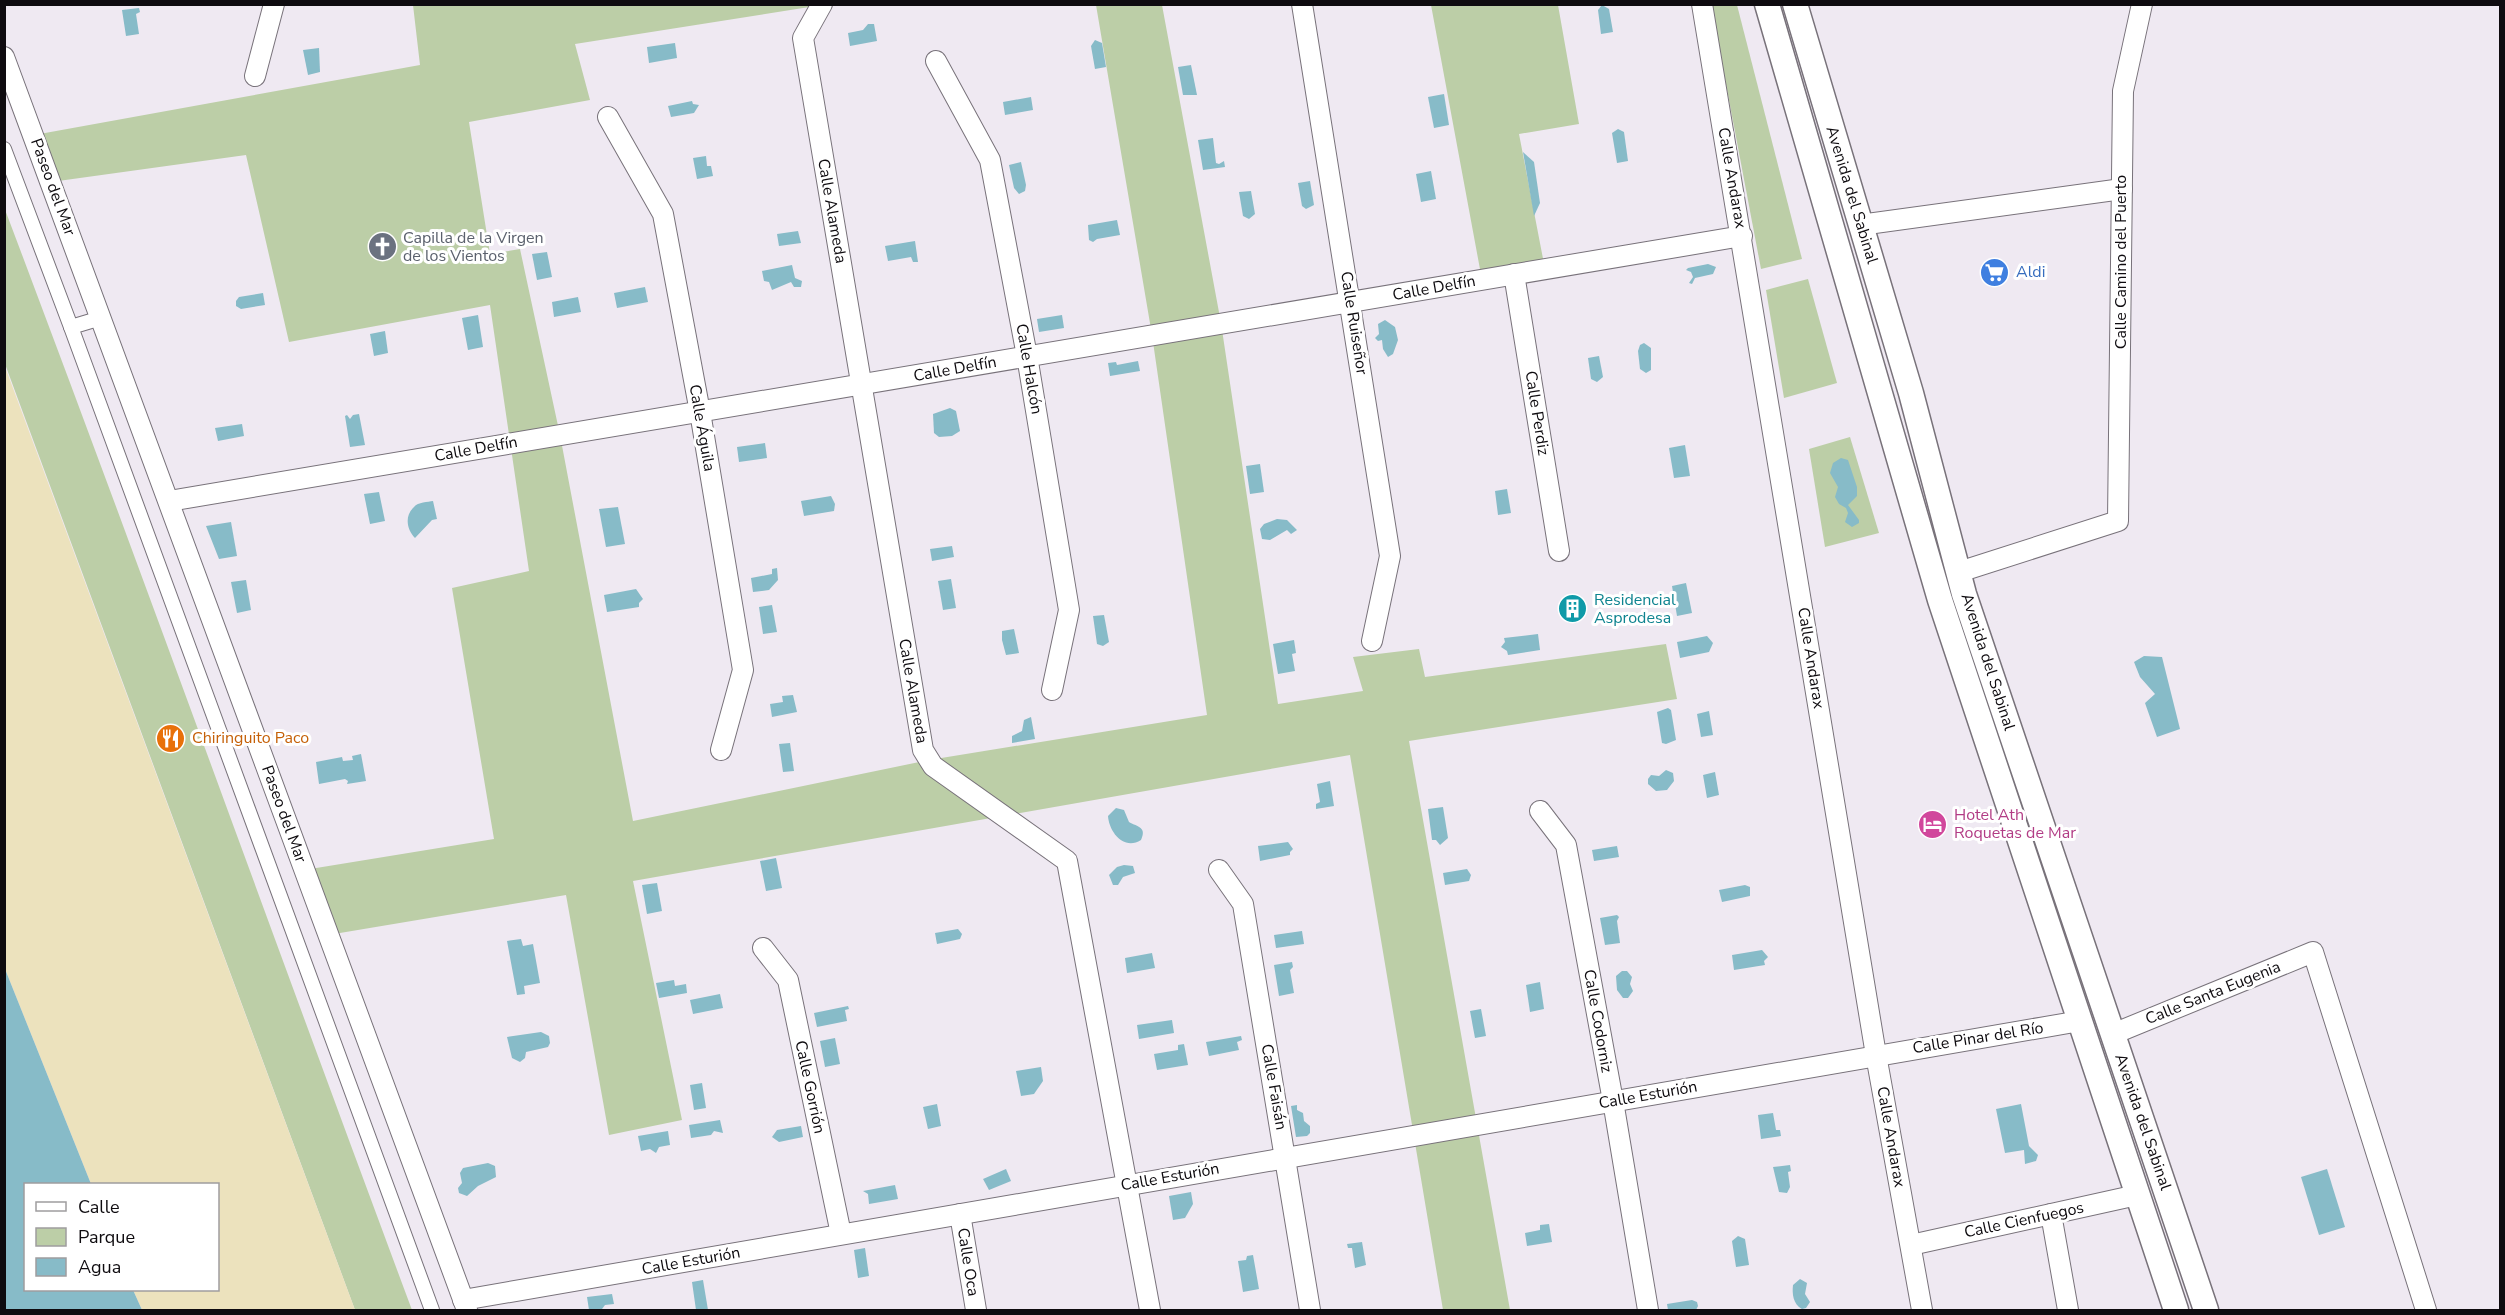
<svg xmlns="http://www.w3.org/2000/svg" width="2505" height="1315" viewBox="0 0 2505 1315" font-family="'Nunito Sans',sans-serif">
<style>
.green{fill:#bccea7}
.sand{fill:#ece2bd}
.water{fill:#87bbc8}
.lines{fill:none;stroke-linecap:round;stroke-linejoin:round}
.pedestrian-casing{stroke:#78727a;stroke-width:16}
.minor-casing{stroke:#78727a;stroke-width:22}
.tertiary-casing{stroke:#78727a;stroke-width:27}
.pedestrian{stroke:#fff;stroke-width:14}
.minor{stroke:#fff;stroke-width:20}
.tertiary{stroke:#fff;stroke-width:24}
.labels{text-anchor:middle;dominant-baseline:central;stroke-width:6;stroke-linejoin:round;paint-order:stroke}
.street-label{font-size:16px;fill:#0e0b0f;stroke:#fff}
.worship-label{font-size:16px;fill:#5b616d;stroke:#fff;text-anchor:start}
.shop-label{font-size:16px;fill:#366cbe;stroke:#fff;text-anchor:start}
.culture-label{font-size:16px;fill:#0d838f;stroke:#fff;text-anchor:start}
.food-label{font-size:16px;fill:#c56008;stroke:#fff;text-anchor:start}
.hotel-label{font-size:16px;fill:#b23c85;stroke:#fff;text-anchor:start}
</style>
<rect width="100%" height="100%" fill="#efe9f2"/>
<!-- green -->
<g class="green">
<path d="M413,5H822L575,44L590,100L469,122L490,254L520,249L560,435L633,821L929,760L1207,715L1152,335L1096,5H1162L1221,323L1278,704L1363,691L1353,657L1419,649L1425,677L1666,644L1677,699L1409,741L1510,1310H1443L1350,755L633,881L682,1120L609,1135L566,895L328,935L304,870L494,839L452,588L529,571L490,305L289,342L246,155L51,182L34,135L420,65Z"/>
<path d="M1431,5H1558L1579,124L1519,134L1545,269L1482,280Z"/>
<path d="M1711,5H1737L1802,259L1761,269Z"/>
<path d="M4,207C143,574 275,943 412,1310H355L5,364Z"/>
<path d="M1808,279L1837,383L1784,398L1766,290Z"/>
<path d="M1850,437L1879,533L1825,547L1809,449Z"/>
</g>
<!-- sand -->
<path class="sand" d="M4,364L355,1310H142L133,1290H218V1184H91L5,969Z"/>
<!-- water -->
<g class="water">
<path d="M1602,5L1609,9L1613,32L1601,34L1598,10Z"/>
<path d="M139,8L140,12L136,14L139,34L126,36L122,10Z"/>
<path d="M868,24H874L877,41L850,46L848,33L863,30Z"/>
<path d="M1095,40L1102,43L1106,67L1095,69L1091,46Z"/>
<path d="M675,43L677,58L649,63L647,47Z"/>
<path d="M319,48L320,72L308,75L303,50Z"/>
<path d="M1191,65L1197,95H1183L1178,67Z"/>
<path d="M1444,94L1449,125L1434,128L1428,97Z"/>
<path d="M1031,97L1033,110L1005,115L1003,102Z"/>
<path d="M692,101L693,104L699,105L694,113L671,117L668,106Z"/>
<path d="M1618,129L1624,132L1628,161L1617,163L1612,133Z"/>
<path d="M1213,138L1216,163L1219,164L1224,161L1225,167L1203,170L1198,140Z"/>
<path d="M1523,152L1534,162L1540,203L1534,216Z"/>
<path d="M706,156L707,166H711L713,176L697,179L693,158Z"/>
<path d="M1021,162L1026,185L1025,191L1019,194L1014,188L1009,165Z"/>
<path d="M1431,171L1436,199L1421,202L1416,174Z"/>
<path d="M1310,181L1314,205L1306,209L1302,206L1298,183Z"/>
<path d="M1251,191L1255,214L1249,219L1243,216L1239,192Z"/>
<path d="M1117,220L1120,235L1097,239L1093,242L1089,240L1088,225Z"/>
<path d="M798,231L801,243L779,246L777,234Z"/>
<path d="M915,241L918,262H913L911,257L888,261L885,246Z"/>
<path d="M547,252L552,277L537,280L532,254Z"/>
<path d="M1708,264L1716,267L1713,274L1695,278L1692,284L1689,283L1693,277L1691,272L1686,270L1688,268Z"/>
<path d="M792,265L795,278L802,281L801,287H794L791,282L772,290L769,282L764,281L762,271Z"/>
<path d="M645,287L648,302L617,308L614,293Z"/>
<path d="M263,293L265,305L241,309L236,306V301L239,297Z"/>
<path d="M578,297L581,312L554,317L552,302Z"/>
<path d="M478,315L483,347L468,350L462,318Z"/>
<path d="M1062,315L1064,328L1039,332L1037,319Z"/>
<path d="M1385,320L1395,327L1398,340L1393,354L1388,357L1383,349L1382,340L1378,341L1375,338L1379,334L1378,324Z"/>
<path d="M385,331L388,353L374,356L370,334Z"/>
<path d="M1644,343L1651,348V370L1646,373L1640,369L1638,351L1640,345Z"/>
<path d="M1599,356L1603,377L1597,382L1591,379L1588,358Z"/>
<path d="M1138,361L1140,371L1110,376L1108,363L1116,362L1117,365Z"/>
<path d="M950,408L956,411L960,431L952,436L939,437L934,433L933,414Z"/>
<path d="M359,414L365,445L350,447L345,416L347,415L350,419L353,415Z"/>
<path d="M242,424L244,436L218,441L215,428Z"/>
<path d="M765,443L767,458L739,462L737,447Z"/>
<path d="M1685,445L1690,476L1674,478L1669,448Z"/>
<path d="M1841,458L1848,460L1857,487V496L1848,505L1859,520V523L1852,527L1845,522L1848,513L1846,508L1839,504L1835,497L1838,487L1830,473L1833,463Z"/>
<path d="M1260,464L1264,492L1250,494L1246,466Z"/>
<path d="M1507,489L1511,513L1498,515L1495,491Z"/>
<path d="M379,492L385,521L370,524L364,494Z"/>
<path d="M831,496L835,504L834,511L804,516L801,501Z"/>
<path d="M433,501L437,519L432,520L415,538C407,530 404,516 414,507C418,502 428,502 433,501Z"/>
<path d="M618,507L625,544L606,547L599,509Z"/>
<path d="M1277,519L1287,520L1297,530L1291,534L1287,530L1270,540L1262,539L1260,529L1264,524Z"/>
<path d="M231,522L237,556L219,559L206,526Z"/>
<path d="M952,546L954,557L932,561L930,549Z"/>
<path d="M777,568L778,580L769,590L753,592L751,578L772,574V569Z"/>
<path d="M951,579L956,608L943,610L938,581Z"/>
<path d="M246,580L251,610L237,613L231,582Z"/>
<path d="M1686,583L1692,613L1677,616L1672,586Z"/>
<path d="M636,589L643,599L639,603V607L607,612L604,595Z"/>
<path d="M772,605L777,632L763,634L759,607Z"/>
<path d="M1104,615L1109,642L1103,646L1097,644L1093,616Z"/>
<path d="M1014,629L1019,653L1006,655L1002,640V631Z"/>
<path d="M1538,634L1540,650L1508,655L1507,651L1501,647L1505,642L1504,638Z"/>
<path d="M1707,636L1713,643L1709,652L1680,658L1677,642Z"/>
<path d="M1294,640L1296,653L1292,654L1295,671L1278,674L1273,644Z"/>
<path d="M2144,656L2162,657L2180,729L2157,737L2145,703L2155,694L2140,677L2134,662Z"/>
<path d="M793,695L797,712L772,717L770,704L783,702L782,696Z"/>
<path d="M1668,708L1671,710L1676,740L1666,744L1662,743L1657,712Z"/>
<path d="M1709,711L1713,735L1701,737L1697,714Z"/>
<path d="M1031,717L1035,739L1012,743V736L1022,731L1024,720Z"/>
<path d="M790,743L794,771L783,772L779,744Z"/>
<path d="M361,754L366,781L347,784L348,781L345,779L319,784L316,762L342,757L343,761L353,760L352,756Z"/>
<path d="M1666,770L1673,773L1674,781L1667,790L1656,791L1648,784V779L1651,775L1659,776Z"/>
<path d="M1715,772L1719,795L1707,798L1703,775Z"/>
<path d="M1330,781L1334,806L1316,809V804L1320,802L1317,784Z"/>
<path d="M1443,807L1448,838L1440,845L1436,840H1432L1428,809Z"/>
<path d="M1116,808L1124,810L1129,822C1138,827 1147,827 1141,840C1124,851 1109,832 1108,816Z"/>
<path d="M1288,842L1293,849L1290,852V855L1260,861L1258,846Z"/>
<path d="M1617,846L1619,857L1594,861L1592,850Z"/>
<path d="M776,858L782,888L766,891L760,861Z"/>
<path d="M1124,865L1133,866L1135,873L1123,877L1118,885H1113L1109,875L1117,867Z"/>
<path d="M1467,869L1471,875L1469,881L1445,885L1443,873Z"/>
<path d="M657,883L662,911L647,914L642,885Z"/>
<path d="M1745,885L1750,887V896L1722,902L1719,890Z"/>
<path d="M1617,915L1619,917L1617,921L1620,943L1605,945L1600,918Z"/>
<path d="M958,929L962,934L960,939L937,944L935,933Z"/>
<path d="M1302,931L1304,944L1276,948L1274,935Z"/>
<path d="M521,939L523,946L533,944L540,983L524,986L525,994L517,995L507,941Z"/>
<path d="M1762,950L1768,957L1764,961L1765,965L1734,970L1732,955Z"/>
<path d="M1152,953L1155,968L1127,973L1125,958Z"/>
<path d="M1292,962L1293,967L1290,970L1294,993L1279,996L1274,965Z"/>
<path d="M5,969L91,1184H26V1290H133L142,1310H5Z"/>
<path d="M1622,971H1627L1632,977L1630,984L1633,991L1628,998H1623L1617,990L1616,976Z"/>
<path d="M674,980L675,986L686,984L687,993L659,998L656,983Z"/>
<path d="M1540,982L1544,1009L1530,1012L1526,985Z"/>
<path d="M720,994L723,1008L693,1014L690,1000Z"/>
<path d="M848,1006L849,1009L845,1010L847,1021L817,1027L814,1013Z"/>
<path d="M1481,1009L1486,1036L1475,1038L1470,1011Z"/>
<path d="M1172,1020L1174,1033L1139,1039L1137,1025Z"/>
<path d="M541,1032L549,1036L550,1043L548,1047L526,1052L525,1058L520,1062L512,1058L507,1037Z"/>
<path d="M1241,1036L1242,1040L1237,1042L1239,1050L1209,1056L1206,1042Z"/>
<path d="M835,1038L840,1064L825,1067L820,1041Z"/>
<path d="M1184,1044L1188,1065L1157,1070L1154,1054L1178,1050V1045Z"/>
<path d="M1041,1067L1043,1081L1034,1094L1021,1096L1016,1071Z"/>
<path d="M702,1083L706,1108L694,1110L690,1085Z"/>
<path d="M937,1104L941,1126L928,1129L923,1107Z"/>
<path d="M2021,1104L2029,1146L2038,1155L2036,1161L2025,1164L2024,1150L2005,1153L1996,1109Z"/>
<path d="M1297,1105V1110L1303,1113L1304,1121L1310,1126V1133L1307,1136L1296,1137L1291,1106Z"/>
<path d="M1773,1113L1776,1130H1780L1781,1136L1761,1139L1758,1115Z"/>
<path d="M720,1120L723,1133L714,1131L711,1135L691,1138L689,1125Z"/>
<path d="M801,1126L803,1137L779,1142L772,1137L777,1130Z"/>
<path d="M668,1131L670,1145L659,1147L656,1153L650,1149L641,1151L638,1136Z"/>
<path d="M488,1163L495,1166L496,1177L478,1186L467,1196L459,1193L458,1188L462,1183L460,1173L463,1168Z"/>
<path d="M1790,1165L1791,1171L1788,1172L1790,1187L1787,1193L1779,1192L1773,1167Z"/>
<path d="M1006,1169L1011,1181L989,1190L983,1179Z"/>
<path d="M2327,1169L2345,1227L2319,1235L2301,1177Z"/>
<path d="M895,1185L898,1199L869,1204L868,1194L863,1191Z"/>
<path d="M1191,1192L1193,1204L1185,1218L1173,1220L1169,1196Z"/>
<path d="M1549,1224L1552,1242L1527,1246L1525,1233L1540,1230V1225Z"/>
<path d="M1738,1236L1745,1239L1749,1265L1736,1267L1732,1241Z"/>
<path d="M1362,1242L1366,1265L1355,1268L1352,1248H1348L1347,1244Z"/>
<path d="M865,1248L869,1276L858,1278L854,1250Z"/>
<path d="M1253,1255L1259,1289L1243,1292L1238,1261L1246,1260L1247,1256Z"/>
<path d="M1800,1279L1807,1283L1805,1294L1810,1302L1806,1308L1802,1309C1793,1304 1792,1294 1793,1285Z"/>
<path d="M703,1280L708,1310H696L692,1282Z"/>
<path d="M612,1294L614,1304L605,1305L602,1309L589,1310L587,1297Z"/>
<path d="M1692,1300L1697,1302L1698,1306L1696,1310H1668L1667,1304Z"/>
</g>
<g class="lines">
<defs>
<g id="pedestrian">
<path d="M4,149L71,327"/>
<path d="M101,318L71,327L432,1310"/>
</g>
<g id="minor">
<path d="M822,4L803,38L923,750L933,766L1067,861L1150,1310"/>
<path d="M1302,4L1390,556L1372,641"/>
<path d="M1702,4L1876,1055L1922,1310"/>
<path d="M4,57L467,1310"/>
<path d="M936,61L990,160L1027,356L1069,610L1052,690"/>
<path d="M255,76L274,4"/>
<path d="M608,117L663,214L700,412L743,670L721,750"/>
<path d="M1860,225L2122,189"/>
<path d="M1514,274L1559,551"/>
<path d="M169,501L1742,236"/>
<path d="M1959,572L2118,521L2123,91L2142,4"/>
<path d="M1540,811L1566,845L1613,1101L1648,1310"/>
<path d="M1219,870L1243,904L1310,1310"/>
<path d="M763,948L788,980L841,1234"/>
<path d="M2113,1034L2313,952L2426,1310"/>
<path d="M960,1214L976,1310"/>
<path d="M2051,1214L2068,1310"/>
<path d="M1911,1245L2137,1195"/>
<path d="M463,1300L2080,1021"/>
</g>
<g id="tertiary">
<path d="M1767,4L1940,600L2176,1310"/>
<path d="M1795,4L1911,393L1964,594L2206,1310"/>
</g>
</defs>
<!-- pedestrian casing -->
<use href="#pedestrian" class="pedestrian-casing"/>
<!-- minor casing -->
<use href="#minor" class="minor-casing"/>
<!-- tertiary casing -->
<use href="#tertiary" class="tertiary-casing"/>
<!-- pedestrian -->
<use href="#pedestrian" class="pedestrian"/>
<!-- minor -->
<use href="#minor" class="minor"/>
<!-- tertiary -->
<use href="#tertiary" class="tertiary"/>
</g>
<!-- icons -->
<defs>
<symbol id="church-disc" viewBox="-11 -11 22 22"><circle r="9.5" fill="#6b7280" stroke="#fff"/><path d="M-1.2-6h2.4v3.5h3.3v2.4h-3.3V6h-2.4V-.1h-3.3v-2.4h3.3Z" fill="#fff"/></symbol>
<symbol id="supermarket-disc" viewBox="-11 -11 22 22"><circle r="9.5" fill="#3f7fe0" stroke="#fff"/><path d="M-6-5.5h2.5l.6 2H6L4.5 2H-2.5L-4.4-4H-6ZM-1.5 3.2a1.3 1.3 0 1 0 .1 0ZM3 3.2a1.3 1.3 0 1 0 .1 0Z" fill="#fff"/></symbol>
<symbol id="building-disc" viewBox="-11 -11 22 22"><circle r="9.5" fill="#0f9aa8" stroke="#fff"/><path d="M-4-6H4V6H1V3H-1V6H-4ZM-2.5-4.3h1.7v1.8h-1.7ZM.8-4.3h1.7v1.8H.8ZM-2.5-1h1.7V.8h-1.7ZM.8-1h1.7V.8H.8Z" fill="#fff"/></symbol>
<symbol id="restaurant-disc" viewBox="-11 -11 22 22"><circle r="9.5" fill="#e8710a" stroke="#fff"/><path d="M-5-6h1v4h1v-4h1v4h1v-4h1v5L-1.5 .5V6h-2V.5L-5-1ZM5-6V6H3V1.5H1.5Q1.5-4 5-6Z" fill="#fff"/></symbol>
<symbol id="hotel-disc" viewBox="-11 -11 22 22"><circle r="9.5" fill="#d1479c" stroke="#fff"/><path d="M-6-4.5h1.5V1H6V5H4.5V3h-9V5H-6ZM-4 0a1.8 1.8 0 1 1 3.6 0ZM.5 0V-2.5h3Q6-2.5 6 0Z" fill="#fff"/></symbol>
</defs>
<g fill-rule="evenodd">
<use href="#church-disc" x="366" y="230" width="33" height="33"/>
<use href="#supermarket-disc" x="1978" y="256" width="33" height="33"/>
<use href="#building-disc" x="1556" y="592" width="33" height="33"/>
<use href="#restaurant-disc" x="154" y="722" width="33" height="33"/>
<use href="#hotel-disc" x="1916" y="808" width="33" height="33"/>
</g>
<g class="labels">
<!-- street labels -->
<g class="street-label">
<text transform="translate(1732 178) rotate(80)">Calle Andarax</text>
<text transform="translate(53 187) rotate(70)">Paseo del Mar</text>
<text transform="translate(1852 195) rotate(73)">Avenida del Sabinal</text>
<text transform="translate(832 211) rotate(80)">Calle Alameda</text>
<text transform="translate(2121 262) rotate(-90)">Calle Camino del Puerto</text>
<text transform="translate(1434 288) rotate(-10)">Calle Delfín</text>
<text transform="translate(1354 323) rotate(81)">Calle Ruiseñor</text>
<text transform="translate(955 369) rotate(-10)">Calle Delfín</text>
<text transform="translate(1029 369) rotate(80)">Calle Halcón</text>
<text transform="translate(1537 413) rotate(81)">Calle Perdiz</text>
<text transform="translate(702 428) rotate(80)">Calle Águila</text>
<text transform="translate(476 449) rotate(-10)">Calle Delfín</text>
<text transform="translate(1811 658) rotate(81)">Calle Andarax</text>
<text transform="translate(1988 662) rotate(72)">Avenida del Sabinal</text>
<text transform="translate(913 691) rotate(80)">Calle Alameda</text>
<text transform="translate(284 814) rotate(70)">Paseo del Mar</text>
<text transform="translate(2213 993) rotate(-22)">Calle Santa Eugenia</text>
<text transform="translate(1598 1021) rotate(80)">Calle Codorniz</text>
<text transform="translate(1978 1038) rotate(-9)">Calle Pinar del Río</text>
<text transform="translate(810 1087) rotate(78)">Calle Gorrión</text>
<text transform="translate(1274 1087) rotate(80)">Calle Faisán</text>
<text transform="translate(1648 1095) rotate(-10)">Calle Esturión</text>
<text transform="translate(2143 1122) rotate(71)">Avenida del Sabinal</text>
<text transform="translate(1891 1137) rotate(80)">Calle Andarax</text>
<text transform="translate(1170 1177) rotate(-10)">Calle Esturión</text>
<text transform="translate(2024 1220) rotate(-12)">Calle Cienfuegos</text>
<text transform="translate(691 1261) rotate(-10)">Calle Esturión</text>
<text transform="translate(968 1262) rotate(81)">Calle Oca</text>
</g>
<!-- worship labels -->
<g class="worship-label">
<text x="403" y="238">Capilla de la Virgen<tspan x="403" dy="18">de los Vientos</tspan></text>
</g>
<!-- shop labels -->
<g class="shop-label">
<text x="2016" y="272">Aldi</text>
</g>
<!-- culture labels -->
<g class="culture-label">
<text x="1594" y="600">Residencial<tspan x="1594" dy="18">Asprodesa</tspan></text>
</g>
<!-- food labels -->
<g class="food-label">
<text x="192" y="738">Chiringuito Paco</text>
</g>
<!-- hotel labels -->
<g class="hotel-label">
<text x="1954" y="815">Hotel Ath<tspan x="1954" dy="18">Roquetas de Mar</tspan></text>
</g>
</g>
<!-- border -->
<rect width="2505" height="1315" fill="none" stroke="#0e0b0f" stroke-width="12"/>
<!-- legend -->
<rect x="24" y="1183" width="195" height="108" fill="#ffffff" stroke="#9f9d9f" stroke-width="1.5"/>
<rect x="36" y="1202" width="30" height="9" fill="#ffffff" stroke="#9f9d9f" stroke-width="1.5"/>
<text x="78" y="1213" font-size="18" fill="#0e0b0f">Calle</text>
<rect x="36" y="1228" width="30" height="18" fill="#bccea7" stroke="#9f9d9f" stroke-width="1.5"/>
<text x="78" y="1243" font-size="18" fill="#0e0b0f">Parque</text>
<rect x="36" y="1258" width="30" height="18" fill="#87bbc8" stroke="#9f9d9f" stroke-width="1.5"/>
<text x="78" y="1273" font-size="18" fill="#0e0b0f">Agua</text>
</svg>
